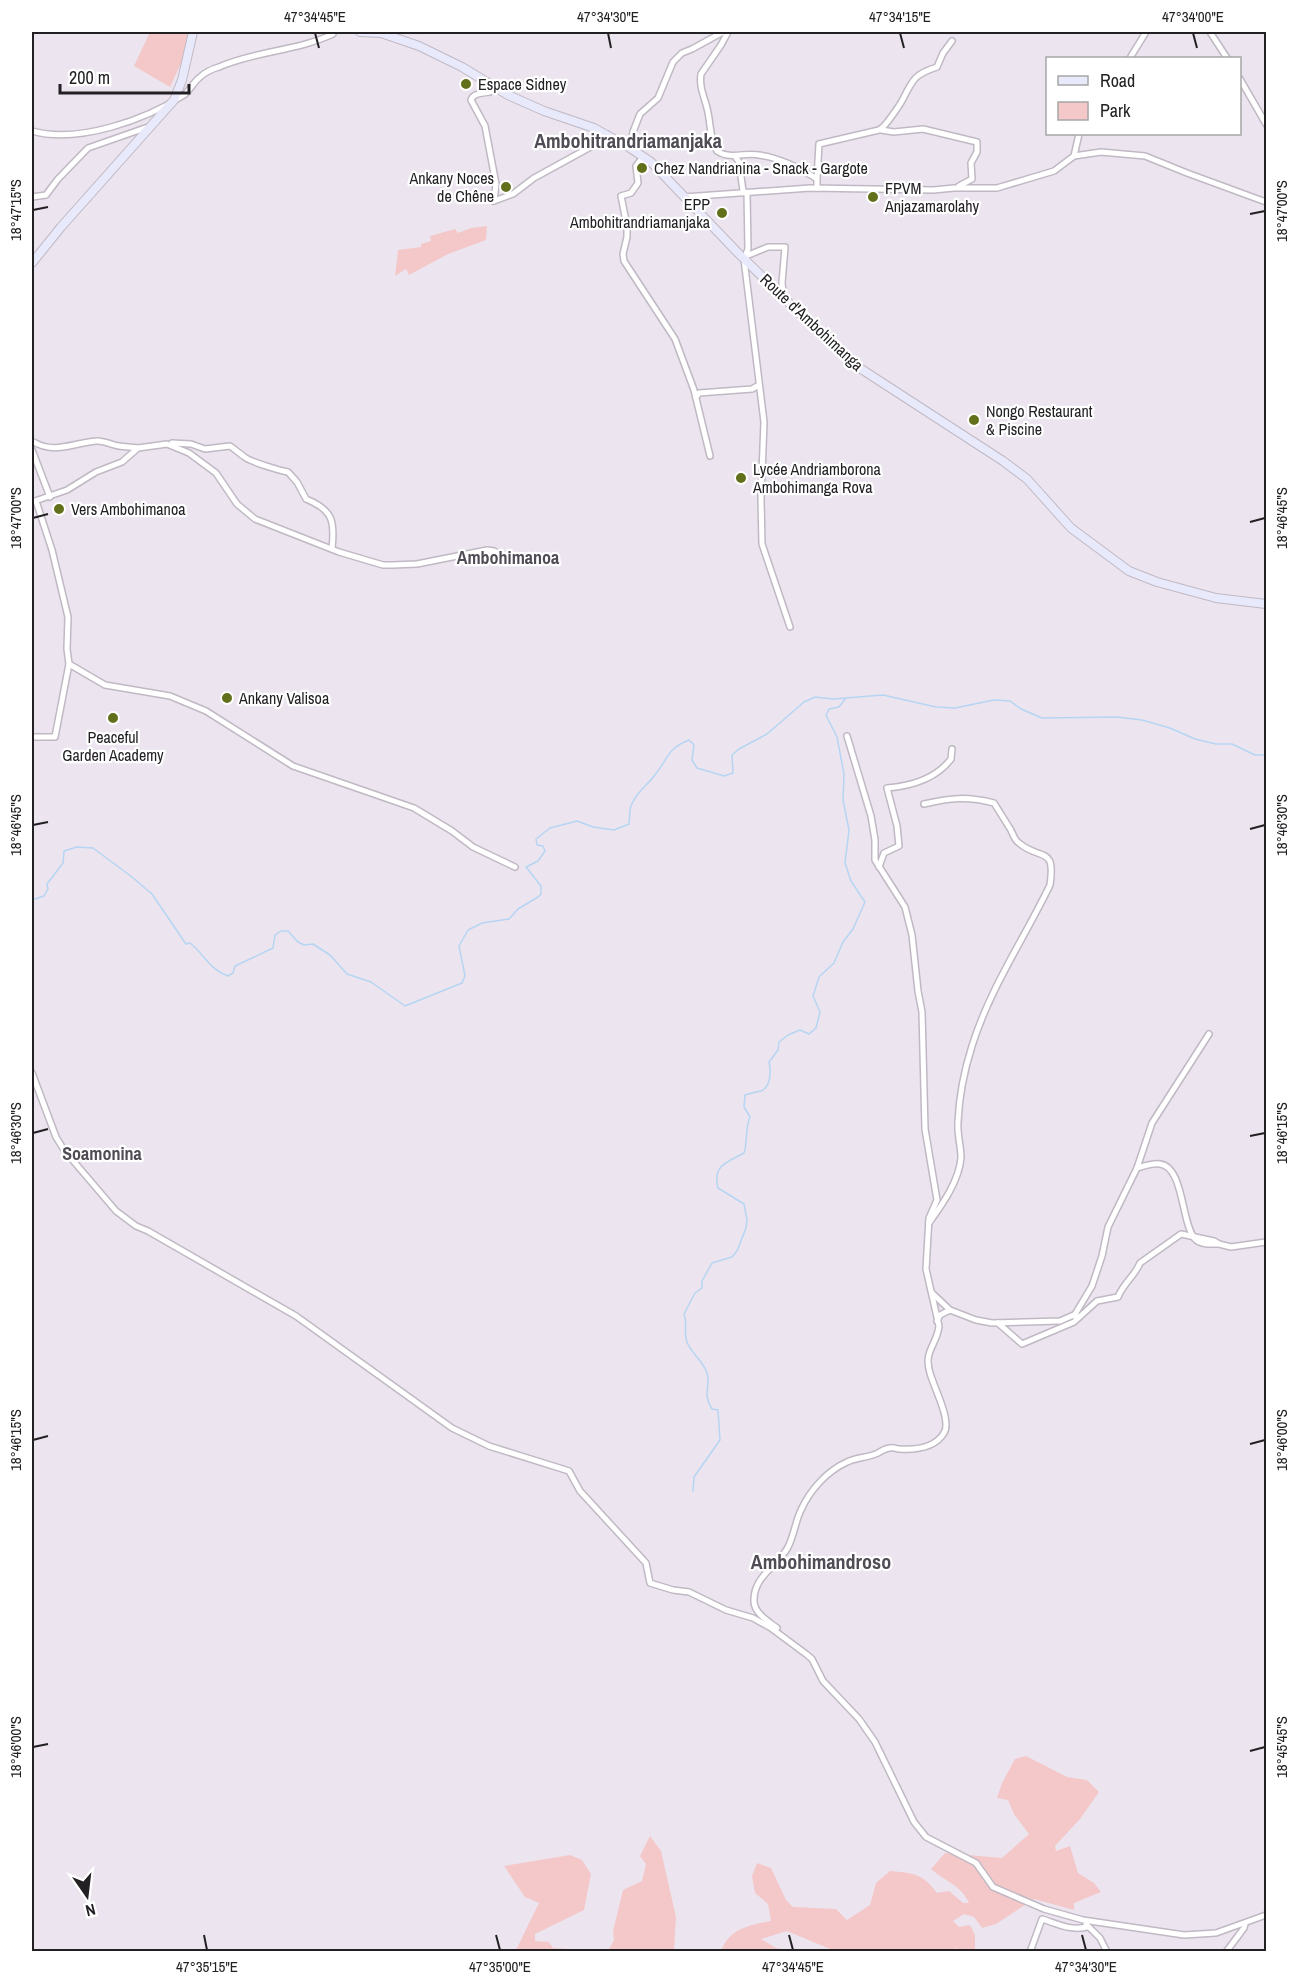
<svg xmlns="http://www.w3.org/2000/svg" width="1298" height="1983" viewBox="0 0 1298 1983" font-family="'Archivo Narrow',sans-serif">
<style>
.green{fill:#f4c8c8}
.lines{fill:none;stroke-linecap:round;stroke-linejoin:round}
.stream{stroke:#b6d5f2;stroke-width:1.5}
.street-casing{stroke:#c0b9c4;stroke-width:8}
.secondary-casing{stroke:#c0b9c4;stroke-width:10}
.street{stroke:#fff;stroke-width:5}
.secondary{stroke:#e8e9fa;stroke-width:8}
.ticks{fill:none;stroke:#232024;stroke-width:2}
.poi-dot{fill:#63701b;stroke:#fff;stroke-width:2}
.labels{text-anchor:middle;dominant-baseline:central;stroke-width:4.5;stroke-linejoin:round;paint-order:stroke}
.poi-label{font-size:16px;fill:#232024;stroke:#fff;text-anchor:start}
.street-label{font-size:16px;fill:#232024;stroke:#fff}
.neighbourhood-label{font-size:18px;font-weight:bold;fill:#504b54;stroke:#fff}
.quarter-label{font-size:20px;font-weight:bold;fill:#504b54;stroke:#fff}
.neatline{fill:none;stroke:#232024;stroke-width:2}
.ticks-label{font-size:15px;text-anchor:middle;fill:#232024}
</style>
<rect width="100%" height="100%" fill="#ece5f0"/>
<!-- green -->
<g class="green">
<path d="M150,32H199L187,37L182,61L170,87L134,66Z"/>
<path d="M487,226L486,240L448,254L409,275L406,269L395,276L398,250L421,247V244L431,241L430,236L455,229L458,233L471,228Z"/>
<path d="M1026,1756L1067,1777L1087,1780L1099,1792L1080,1819L1055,1846L1056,1851L1070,1846L1078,1873L1094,1883L1101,1892L1074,1903V1910L1034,1899L996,1924L982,1928L974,1917L964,1914L953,1921L959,1927L970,1925L975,1935V1951H961L955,1948L954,1952L832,1951L830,1949L787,1931L761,1939L776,1948L791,1951L721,1952C728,1929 750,1925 771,1921L768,1904L755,1893L752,1876L757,1863L771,1868L786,1900L793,1907L836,1909L847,1920L870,1905L876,1883L890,1871C912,1873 923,1873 937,1893L949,1891L963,1903H969C961,1885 946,1882 931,1869L945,1853L1002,1858L1029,1834L1014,1814L1008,1800L997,1798L1002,1783L1015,1759Z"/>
<path d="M650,1836L661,1851L676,1917L674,1951H608L614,1940L613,1931L623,1890L642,1881L646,1864L640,1856Z"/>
<path d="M570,1855L582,1860L591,1874L584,1910L535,1934V1941L549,1942L553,1948L582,1950V1951H517L516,1950L539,1903L525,1897L504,1866Z"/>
</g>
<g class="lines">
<!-- stream -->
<g class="stream">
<path d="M32,900L44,896L48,889L47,884L63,863L64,851L77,847L93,848L132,877L152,894L186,944L190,943C204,954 210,970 228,976L233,973L235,966L273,948L275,935L281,931H288L298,942L304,945L313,944L330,955L347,974L371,982L405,1006L462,983L465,976L459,946L468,930L482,923L509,919L518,909L538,897L541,894V886L526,867L538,861L545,851L543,846L537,845L536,839L550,828L577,821L593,827L614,830L629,824C630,818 629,811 631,806C636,792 646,787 654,776C668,760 666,749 689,740L694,745L692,760L697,768L724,776L733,773L732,755L739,749L767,734L804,702L815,697L833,699L883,695L936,707L955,708L994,700L1010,701L1021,709L1042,718L1117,717L1142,720L1170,728L1195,739L1216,744H1232L1255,755H1266"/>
<path d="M693,1491L694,1477L720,1440L718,1410L712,1409C702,1394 711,1387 707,1373C703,1361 691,1353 687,1342C683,1332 688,1324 684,1314L695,1293L702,1288V1281L712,1263L732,1257L737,1251L746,1228L747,1220L744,1204L718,1188C712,1165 728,1162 744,1153C748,1141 745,1128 750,1117L744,1107L745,1095C751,1093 756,1092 761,1091C771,1087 771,1071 769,1062L778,1050L779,1042L788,1035L800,1030L809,1034L816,1028L820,1012L813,996L819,977L834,963L843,942L853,929L865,902L851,881L845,863L849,830L843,800L844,774L837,737L826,715L829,709L839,707L845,699"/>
</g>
<defs>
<g id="street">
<path d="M728,32L721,45L701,74C699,87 704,96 707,108C711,123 709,137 717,151C730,160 745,152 759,155C780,158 800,168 817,179V188"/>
<path d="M1210,32L1227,58"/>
<path d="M1130,58L1146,32"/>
<path d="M1240,79L1266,124"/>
<path d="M881,130L894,132L923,129L977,142V152L971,163L972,179L959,186"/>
<path d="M32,131C78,144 145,120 184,95C190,90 193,83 199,78C204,73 212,69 219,67C255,51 297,51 333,34V32"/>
<path d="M630,148L633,132L640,114L658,98L673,62L682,53L692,49L723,32"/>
<path d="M735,156L739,162L743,191L747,193L748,249L744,259L764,422L761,499L762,544L790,627"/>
<path d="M1074,156L1079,134"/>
<path d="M643,157L636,166L638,183L631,193L621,196L627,226V237L623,254L624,261L675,339L694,390L710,456"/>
<path d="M817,179L819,144L879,130L883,127C888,122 900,105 903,99C913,79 915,74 937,67L943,53L952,41"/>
<path d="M32,197L46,195L58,179L88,148L148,127"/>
<path d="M684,197L810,188L933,190L954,188H997L1054,171L1074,156L1101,152L1145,156L1187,173L1266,202"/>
<path d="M494,201L496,184L485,126L471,100C473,93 483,93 490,92L495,86"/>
<path d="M494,201L513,194L534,178L596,144L603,135L607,134"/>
<path d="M746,256L768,247H785L782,283L783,291"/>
<path d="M696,397L699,393L752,389L759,385"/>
<path d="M32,441C54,455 72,443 96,441C103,440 111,445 119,446C125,447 131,447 138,448"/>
<path d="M172,443L191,444L205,449L230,446C236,450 240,454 246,458C252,462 281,471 288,472L297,482L306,499C333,510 335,521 332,549"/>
<path d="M32,450L50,497"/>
<path d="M32,502L67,490L96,472L122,462L138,448L167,444L189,453L216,473L237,504L255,519L339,552L383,565H392L417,564L487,550L494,551L503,556"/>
<path d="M69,664L105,685L170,696L206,711L293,766L414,808L452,831L473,847L515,867"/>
<path d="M32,737H55L69,664L67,649L68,617L52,550L36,501"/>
<path d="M924,804C950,798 967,796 994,803C999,811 1004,819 1009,827C1013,832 1013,839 1019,843C1040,861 1056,845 1050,885C1024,939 990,988 972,1046C965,1068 959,1098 958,1122C957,1134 961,1146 961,1158C959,1181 942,1205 929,1223"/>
<path d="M879,867L884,853L899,846L897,826L887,788C911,786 936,779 951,759L952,749"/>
<path d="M32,1073L56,1137L64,1150L116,1211L136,1226L148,1231L296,1316L452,1428L489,1446L569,1471L580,1491L646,1563L650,1583L673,1590L689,1592L726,1610L753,1618L771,1628L806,1654L812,1659L823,1681L859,1719L875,1742L914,1822L926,1837L976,1863L993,1887L1044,1909L1083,1920L1184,1935L1216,1933L1266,1915"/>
<path d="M1137,1168C1144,1166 1153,1163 1160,1164C1184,1167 1181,1223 1195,1239C1200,1245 1211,1244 1218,1244"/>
<path d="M932,1293L950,1310"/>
<path d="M1074,1316L1092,1286L1102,1256L1108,1227L1137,1168L1152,1123L1209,1034"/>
<path d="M937,1321L940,1315L950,1310L976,1320L992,1323L1060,1321L1076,1314"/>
<path d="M998,1323L1022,1344L1074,1322L1097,1301L1118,1297C1124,1282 1135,1276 1140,1263L1181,1234L1214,1241L1219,1244L1231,1247L1266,1242"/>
<path d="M777,1628C768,1621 754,1613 754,1601C753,1578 776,1566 787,1549C794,1537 795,1522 801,1510C810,1490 827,1471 847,1462C857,1457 868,1458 878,1453C882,1451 885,1448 890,1448C897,1447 893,1449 899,1449C915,1450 935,1448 944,1433C952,1421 934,1388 930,1373C923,1351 937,1345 939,1326L926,1269L929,1218L937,1200L925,1129L922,1012L918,991L912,935L905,907L875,860V840L871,816L847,736"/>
<path d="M1086,1924L1100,1938L1107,1952"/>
<path d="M1030,1952L1042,1919C1058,1924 1070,1931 1087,1927"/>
<path d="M1226,1952L1244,1928L1245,1924"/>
</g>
<g id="secondary">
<path d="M360,32L381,33L419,46L462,67L508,95L544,111L594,128L630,148L651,162L739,254L822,335L855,365L1003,461L1027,479L1071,528L1129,571L1157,582L1216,598L1266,604"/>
<path d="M32,263L61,227L174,100L182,80L193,32"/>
</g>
</defs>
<!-- street casing -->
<use href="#street" class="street-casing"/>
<!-- secondary casing -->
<use href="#secondary" class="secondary-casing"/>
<!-- street -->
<use href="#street" class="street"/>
<!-- secondary -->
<use href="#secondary" class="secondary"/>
</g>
<!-- ticks -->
<path class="ticks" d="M315,33L319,48M608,33L611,48M900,33L904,48M1193,33L1197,48M33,210L48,207M1250,214L1265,211M33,518L48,514M1250,522L1265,518M33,825L48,822M1250,829L1265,825M33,1133L48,1129M1250,1136L1265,1133M33,1440L48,1436M1250,1444L1265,1440M33,1747L48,1744M1250,1751L1265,1747M204,1935L207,1950M496,1935L500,1950M789,1935L793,1950M1082,1935L1086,1950"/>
<!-- markers -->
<g class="poi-dot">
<circle cx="466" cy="84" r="6"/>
<circle cx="642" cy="168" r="6"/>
<circle cx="506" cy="187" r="6"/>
<circle cx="873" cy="197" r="6"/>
<circle cx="722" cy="213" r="6"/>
<circle cx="974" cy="420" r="6"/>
<circle cx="741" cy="478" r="6"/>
<circle cx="59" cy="509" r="6"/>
<circle cx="227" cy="698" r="6"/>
<circle cx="113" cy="718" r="6"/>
</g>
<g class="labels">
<!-- poi labels -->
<g class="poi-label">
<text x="478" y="84">Espace Sidney</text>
<text x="654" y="168">Chez Nandrianina - Snack - Gargote</text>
<text x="494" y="178" text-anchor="end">Ankany Noces<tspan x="494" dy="18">de Chêne</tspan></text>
<text x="885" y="188">FPVM<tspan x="885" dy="18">Anjazamarolahy</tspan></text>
<text x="710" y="204" text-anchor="end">EPP<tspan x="710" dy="18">Ambohitrandriamanjaka</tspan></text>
<text x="986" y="411">Nongo Restaurant<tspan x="986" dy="18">&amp; Piscine</tspan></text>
<text x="753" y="469">Lycée Andriamborona<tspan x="753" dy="18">Ambohimanga Rova</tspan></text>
<text x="71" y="509">Vers Ambohimanoa</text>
<text x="239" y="698">Ankany Valisoa</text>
<text x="113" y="737" text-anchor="middle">Peaceful<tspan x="113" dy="18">Garden Academy</tspan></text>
</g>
<!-- street labels -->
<g class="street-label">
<text transform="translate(812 322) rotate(43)">Route d'Ambohimanga</text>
</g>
<!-- neighbourhood labels -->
<g class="neighbourhood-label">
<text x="508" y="557">Ambohimanoa</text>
<text x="102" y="1153">Soamonina</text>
</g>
<!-- quarter labels -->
<g class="quarter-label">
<text x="628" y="140">Ambohitrandriamanjaka</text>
<text x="821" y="1561">Ambohimandroso</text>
</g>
</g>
<!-- border -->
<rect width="1298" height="1983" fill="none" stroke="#ffffff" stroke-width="66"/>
<!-- legend -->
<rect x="1046" y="57" width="195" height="78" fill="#ffffff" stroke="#a7a6a7" stroke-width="1.5"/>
<rect x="1058" y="76" width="30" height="9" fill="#e8e9fa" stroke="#a7a6a7" stroke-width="1.5"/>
<text x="1100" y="87" font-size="18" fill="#232024">Road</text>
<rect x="1058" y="102" width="30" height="18" fill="#f4c8c8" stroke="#a7a6a7" stroke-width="1.5"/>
<text x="1100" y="117" font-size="18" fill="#232024">Park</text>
<!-- north arrow -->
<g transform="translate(87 1896) rotate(166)" stroke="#ffffff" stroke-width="4.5" paint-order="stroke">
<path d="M0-4.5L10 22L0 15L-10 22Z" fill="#232024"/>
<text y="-9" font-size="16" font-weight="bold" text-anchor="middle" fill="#232024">N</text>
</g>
<!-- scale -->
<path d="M60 84v9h129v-9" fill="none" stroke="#232024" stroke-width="3"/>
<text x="69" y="84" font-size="18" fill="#232024" stroke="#ffffff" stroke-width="4.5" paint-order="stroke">200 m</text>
<rect x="33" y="33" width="1232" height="1917" class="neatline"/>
<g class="ticks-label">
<text x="315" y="22">47°34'45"E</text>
<text x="608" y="22">47°34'30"E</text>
<text x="900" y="22">47°34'15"E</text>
<text x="1193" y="22">47°34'00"E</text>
<text transform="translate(16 210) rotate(-90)" y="5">18°47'15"S</text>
<text transform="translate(1282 211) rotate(-90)" y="5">18°47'00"S</text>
<text transform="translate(16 518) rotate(-90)" y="5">18°47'00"S</text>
<text transform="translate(1282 518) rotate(-90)" y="5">18°46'45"S</text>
<text transform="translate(16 825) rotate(-90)" y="5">18°46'45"S</text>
<text transform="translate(1282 825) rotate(-90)" y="5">18°46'30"S</text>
<text transform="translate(16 1133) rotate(-90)" y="5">18°46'30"S</text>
<text transform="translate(1282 1133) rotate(-90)" y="5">18°46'15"S</text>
<text transform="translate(16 1440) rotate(-90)" y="5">18°46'15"S</text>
<text transform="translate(1282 1440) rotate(-90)" y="5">18°46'00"S</text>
<text transform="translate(16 1747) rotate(-90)" y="5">18°46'00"S</text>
<text transform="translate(1282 1747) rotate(-90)" y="5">18°45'45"S</text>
<text x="207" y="1972">47°35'15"E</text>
<text x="500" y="1972">47°35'00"E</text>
<text x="793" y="1972">47°34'45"E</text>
<text x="1086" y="1972">47°34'30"E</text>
</g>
</svg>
